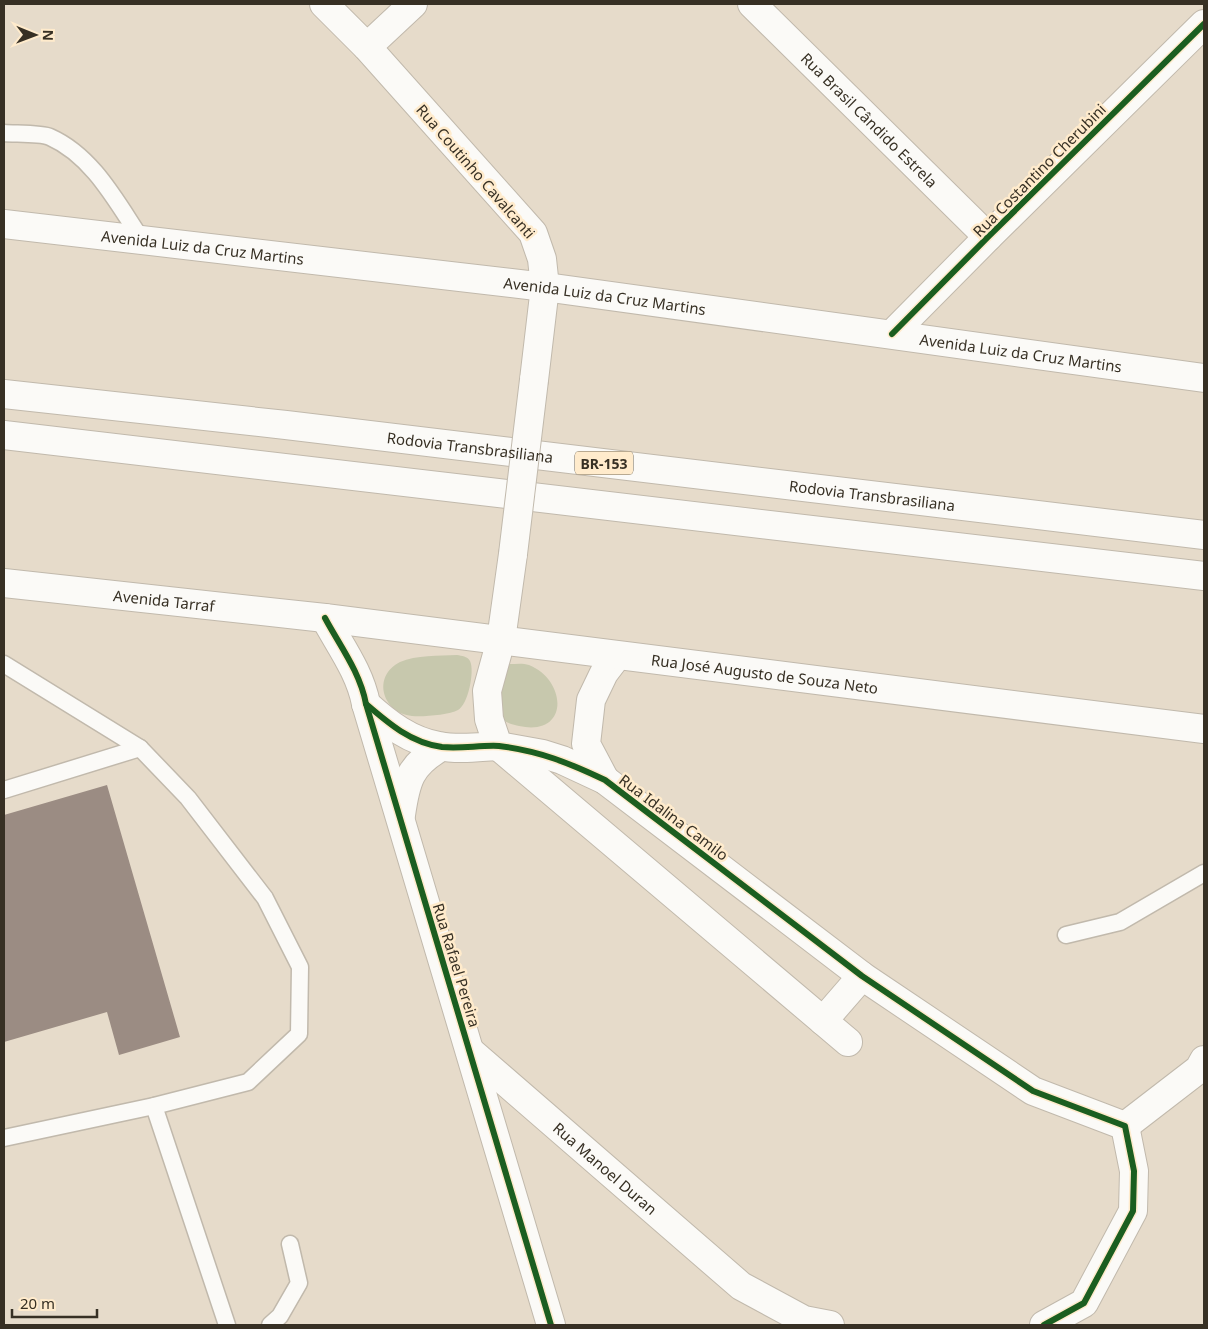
<svg xmlns="http://www.w3.org/2000/svg" width="1208" height="1329" viewBox="0 0 1208 1329" font-family="'Noto Sans',sans-serif">
<style>
.green{fill:#c7c8ad}
.building{fill:#9b8c83}
.lines{fill:none;stroke-linecap:round;stroke-linejoin:round}
.lane-casing{stroke:#c1b9ac;stroke-width:19}
.street-casing{stroke:#c1b9ac;stroke-width:30}
.secondary-casing{stroke:#c1b9ac;stroke-width:30}
.highway-casing{stroke:#c1b9ac;stroke-width:30}
.lane{stroke:#fbfaf7;stroke-width:16}
.street{stroke:#fbfaf7;stroke-width:28}
.secondary{stroke:#fbfaf7;stroke-width:28}
.highway{stroke:#fbfaf7;stroke-width:28}
.secondary-bridge-casing{stroke:#c1b9ac;stroke-width:30;stroke-linecap:butt}
.secondary-bridge{stroke:#fbfaf7;stroke-width:28}
.cycleway-casing{stroke:#ffebcc;stroke-width:9}
.cycleway{stroke:#1b5e20;stroke-width:6}
.labels{text-anchor:middle;dominant-baseline:central;stroke-width:5;stroke-linejoin:round;paint-order:stroke}
.shield{fill:#ffebcc;stroke:#736856;stroke-width:1}
.shield-label{font-size:14px;font-weight:bold;fill:#373024}
.street-label{font-size:15px;fill:#373024;stroke:#ffebcc}
</style>
<rect width="100%" height="100%" fill="#e6dbca"/>
<!-- green -->
<g class="green">
<path d="M457,655C462,656 467,656 470,661C475,671 468,705 458,710C449,715 423,717 412,716C383,713 371,677 400,662C416,655 439,656 457,655Z"/>
<path d="M510,664C516,664 523,663 529,665C567,680 570,737 519,726C507,723 501,721 495,710L502,668Z"/>
</g>
<!-- building -->
<path class="building" d="M107,785L180,1037L119,1055L107,1012L4,1042V815Z"/>
<g class="lines">
<defs>
<g id="lane">
<path d="M4,133C15,134 41,133 50,137C93,156 117,203 142,240"/>
<path d="M4,664L140,748L188,798L265,898L300,967L299,1034L248,1082L154,1106L4,1138"/>
<path d="M4,790L140,748"/>
<path d="M1066,935L1120,922L1204,873"/>
<path d="M154,1106L227,1325"/>
<path d="M270,1325L280,1316L299,1283L290,1244"/>
</g>
<g id="street">
<path id="s1" d="M752,4L988,237"/>
<path d="M367,47L413,4"/>
<path d="M892,334L988,237L1204,24"/>
<path d="M501,640L487,691L489,719L498,746L848,1042"/>
<path d="M498,746L543,754L562,760L605,780L862,976L1033,1091L1125,1126L1134,1171L1133,1211L1084,1303L1044,1325"/>
<path d="M605,780L586,744L591,700L604,673L617,656"/>
<path d="M823,1021L862,976"/>
<path id="s2" d="M470,1051L741,1286L804,1320L830,1325"/>
<path d="M1125,1126L1199,1069L1204,1060"/>
</g>
<g id="secondary">
<path d="M324,4L367,47L533,233L542,259L545,287L534,380"/>
<path id="s3" d="M4,224L545,287L1204,378"/>
<path id="s4" d="M4,583L325,618L1204,729"/>
<path d="M325,618C340,646 360,672 366,704L551,1325"/>
<path d="M501,640L513,554"/>
<path d="M366,704C388,724 410,741 439,746C458,750 479,747 498,746"/>
<path d="M401,815C406,780 410,765 441,747"/>
</g>
<g id="highway">
<path id="s5" d="M4,394L286,425L1204,535"/>
<path d="M4,435L1204,576"/>
</g>
</defs>
<!-- lane casing -->
<use href="#lane" class="lane-casing"/>
<!-- street casing -->
<use href="#street" class="street-casing"/>
<!-- secondary casing -->
<use href="#secondary" class="secondary-casing"/>
<!-- highway casing -->
<use href="#highway" class="highway-casing"/>
<!-- lane -->
<use href="#lane" class="lane"/>
<!-- street -->
<use href="#street" class="street"/>
<!-- secondary -->
<use href="#secondary" class="secondary"/>
<!-- highway -->
<use href="#highway" class="highway"/>
<defs>
<path id="secondary-bridge" d="M513,554L534,380"/>
</defs>
<!-- secondary-bridge casing -->
<use href="#secondary-bridge" class="secondary-bridge-casing"/>
<!-- secondary-bridge -->
<use href="#secondary-bridge" class="secondary-bridge"/>
<defs>
<g id="cycleway">
<path d="M892,334L988,237L1204,24"/>
<path d="M325,618C340,646 360,672 366,704L551,1325"/>
<path d="M366,704C388,723 411,743 442,747C461,749 480,745 499,746C540,751 569,763 605,780L862,976L1033,1091L1125,1126L1134,1171L1133,1211L1084,1303L1044,1325"/>
</g>
</defs>
<!-- cycleway casing -->
<use href="#cycleway" class="cycleway-casing"/>
<!-- cycleway -->
<use href="#cycleway" class="cycleway"/>
</g>
<g class="labels">
<!-- shield labels -->
<rect class="shield" x="575" y="451.5" width="58" height="23" rx="4"/>
<g class="shield-label">
<text x="604" y="463">BR-153</text>
</g>
<!-- street labels -->
<g class="street-label">
<text stroke="none"><textPath href="#s1" startOffset="165">Rua Brasil Cândido Estrela</textPath></text>
<text transform="translate(1039 170) rotate(-45)">Rua Costantino Cherubini</text>
<text transform="translate(476 171) rotate(49)">Rua Coutinho Cavalcanti</text>
<text stroke="none"><textPath href="#s3" startOffset="200">Avenida Luiz da Cruz Martins</textPath></text>
<text stroke="none"><textPath href="#s3" startOffset="605">Avenida Luiz da Cruz Martins</textPath></text>
<text stroke="none"><textPath href="#s3" startOffset="1025">Avenida Luiz da Cruz Martins</textPath></text>
<text stroke="none"><textPath href="#s5" startOffset="469">Rodovia Transbrasiliana</textPath></text>
<text stroke="none"><textPath href="#s5" startOffset="874">Rodovia Transbrasiliana</textPath></text>
<text stroke="none"><textPath href="#s4" startOffset="161">Avenida Tarraf</textPath></text>
<text stroke="none"><textPath href="#s4" startOffset="766">Rua José Augusto de Souza Neto</textPath></text>
<text transform="translate(674 817) rotate(37)">Rua Idalina Camilo</text>
<text transform="translate(457 965) rotate(73)">Rua Rafael Pereira</text>
<text stroke="none"><textPath href="#s2" startOffset="179">Rua Manoel Duran</textPath></text>
</g>
</g>
<!-- border -->
<rect width="1208" height="1329" fill="none" stroke="#373024" stroke-width="10"/>
<!-- north arrow -->
<g transform="translate(35 35) rotate(91)" stroke="#ffebcc" stroke-width="4" paint-order="stroke">
<path d="M0-4L9 19L0 12L-9 19Z" fill="#373024"/>
<text y="-8" font-size="14" font-weight="bold" text-anchor="middle" fill="#373024">N</text>
</g>
<!-- scale -->
<path d="M12 1309v8h85v-8" fill="none" stroke="#373024" stroke-width="2.5"/>
<text x="20" y="1309" font-size="15" fill="#373024" stroke="#ffebcc" stroke-width="4" paint-order="stroke">20 m</text>
</svg>
